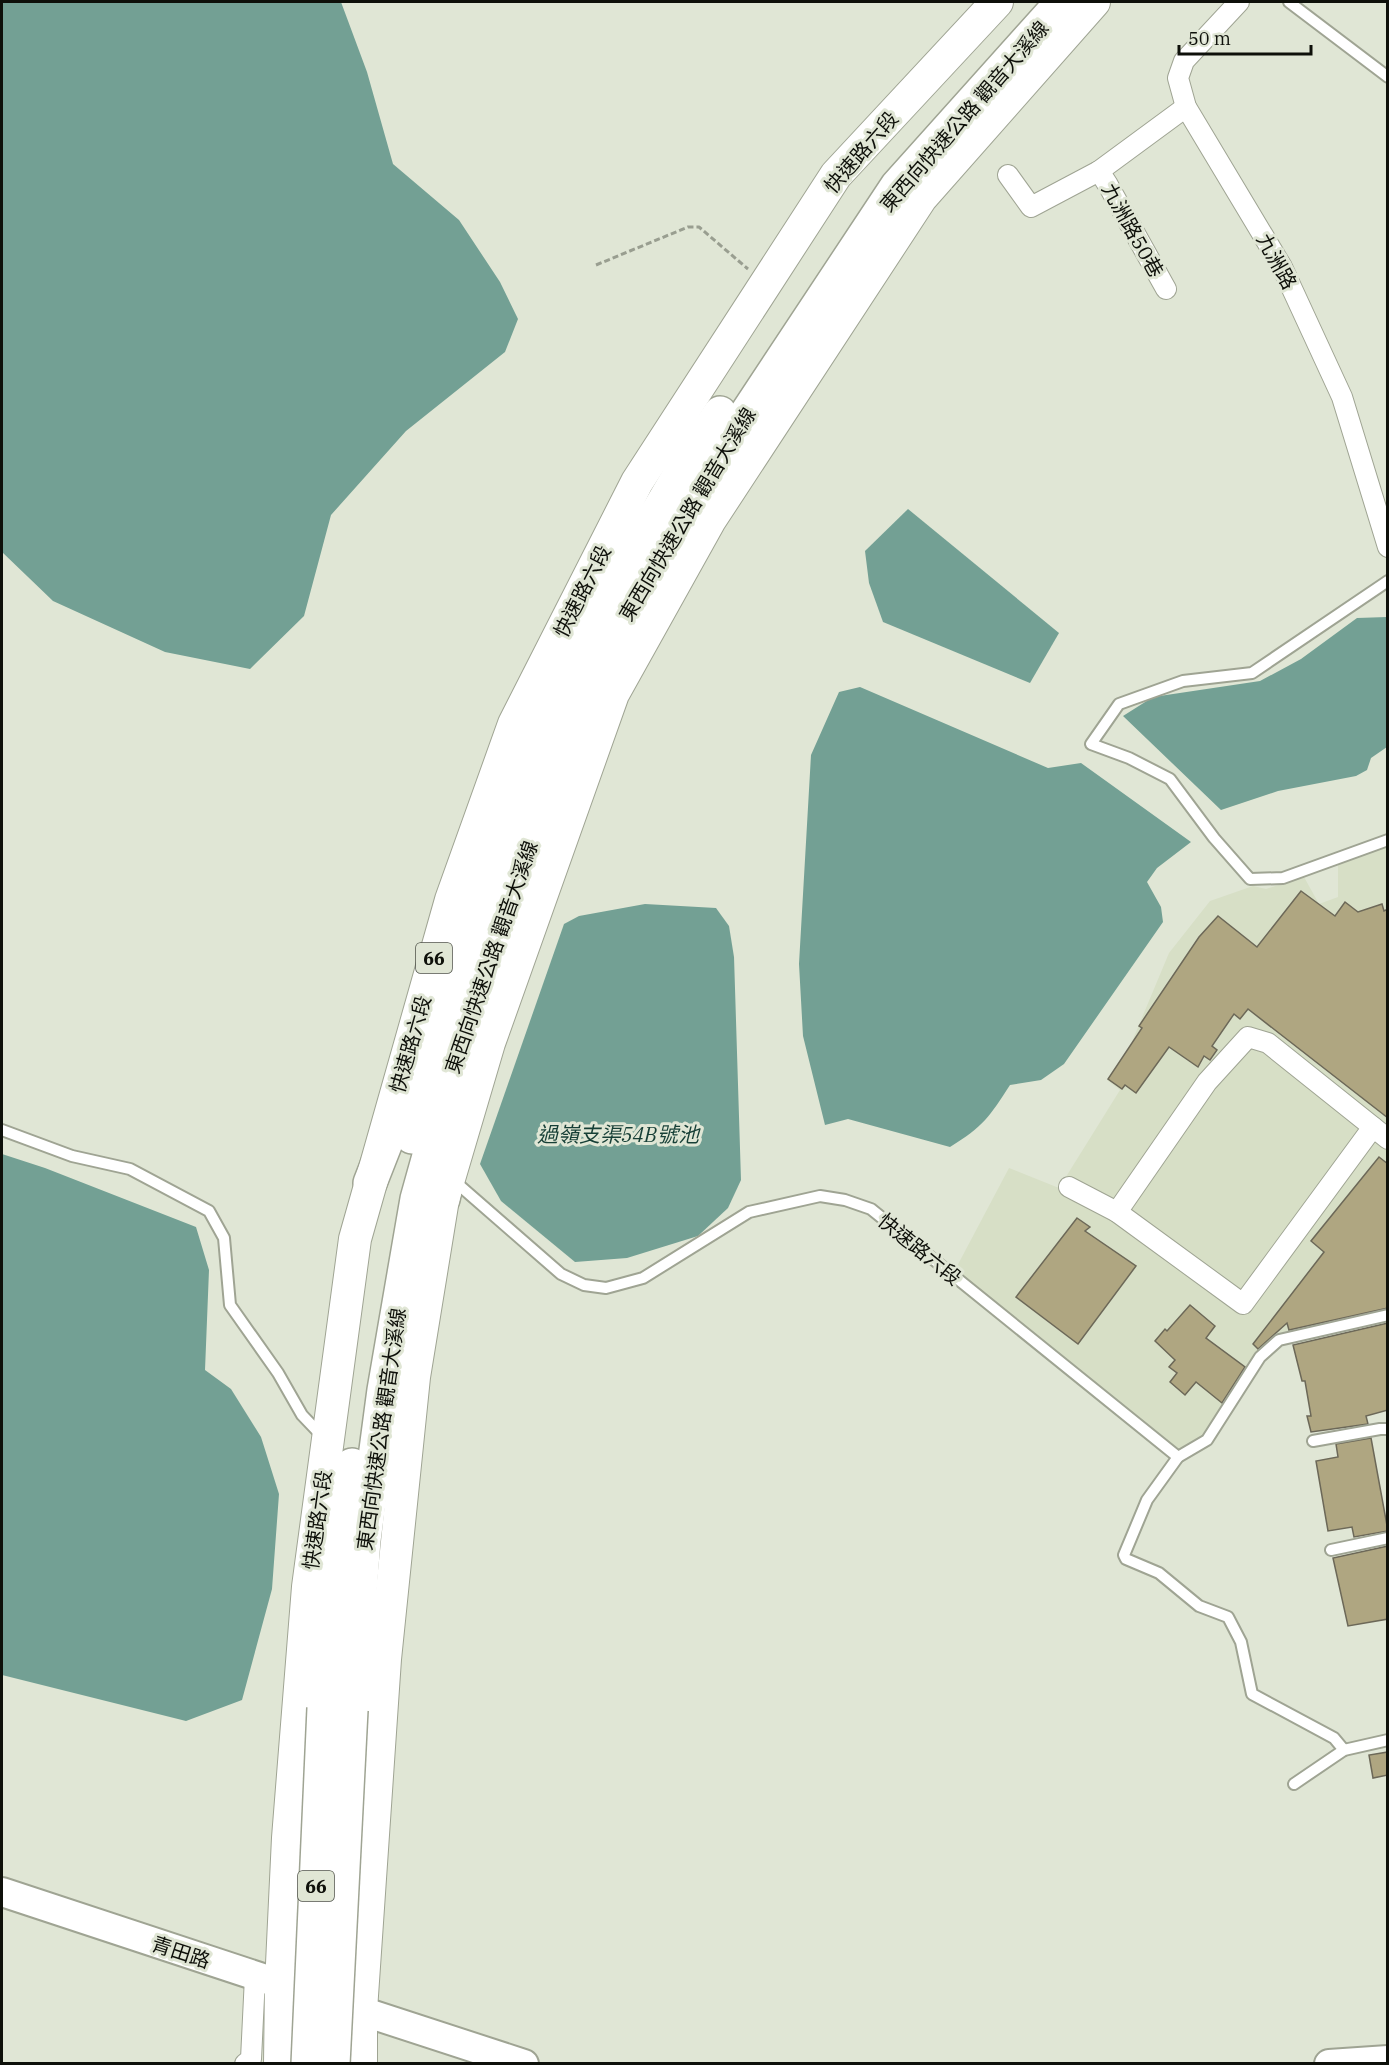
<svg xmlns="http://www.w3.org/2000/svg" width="1389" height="2065" viewBox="0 0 1389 2065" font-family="'IBM Plex Serif','Noto Sans TC',serif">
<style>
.built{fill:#d7dfc6}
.water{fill:#73a094}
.building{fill:#afa681;stroke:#6c6858;stroke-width:1.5}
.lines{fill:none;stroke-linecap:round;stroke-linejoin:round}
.lane-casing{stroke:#9fa493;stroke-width:14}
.street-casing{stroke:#9fa493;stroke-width:22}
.secondary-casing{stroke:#9fa493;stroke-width:32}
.primary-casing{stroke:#9fa493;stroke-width:34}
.highway-casing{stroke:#9fa493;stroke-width:36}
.path{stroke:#999e90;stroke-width:3;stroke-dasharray:6 3;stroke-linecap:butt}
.lane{stroke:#fff;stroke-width:10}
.street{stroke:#fff;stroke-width:20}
.secondary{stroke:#fff;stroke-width:28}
.primary{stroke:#fff;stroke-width:32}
.highway{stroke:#fff;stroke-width:33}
.highway-bridge-casing{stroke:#9fa493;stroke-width:36;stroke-linecap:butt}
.highway-bridge{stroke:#fff;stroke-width:33}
.labels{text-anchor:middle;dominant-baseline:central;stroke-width:6;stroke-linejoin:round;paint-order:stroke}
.shield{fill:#e0e6d5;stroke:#4d5047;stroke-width:1.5}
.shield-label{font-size:18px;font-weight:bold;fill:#0e100a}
.street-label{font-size:20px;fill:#0e100a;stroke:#e0e6d5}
.water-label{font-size:21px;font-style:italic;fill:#163f36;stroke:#e0e6d5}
</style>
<rect width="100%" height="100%" fill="#e0e6d5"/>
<!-- built -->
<path class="built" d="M1387,844V1311L1279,1334L1268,1339L1206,1436L1180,1451L955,1270L1009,1168L1059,1188L1120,1090L1107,1080L1131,1044L1169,953L1210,901L1253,886L1266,889L1304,877L1319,904L1338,897V863Z"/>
<!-- water -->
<g class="water">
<path d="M2,2H341L367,72L393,164L459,220L500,282L518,319L505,352L406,431L331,515L304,616L250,669L165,652L53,601L2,552Z"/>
<path d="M908,509L1059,633L1030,683L883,622L869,583L865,551Z"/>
<path d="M1387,617V747L1371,758L1367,770L1356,776L1278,791L1221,810L1123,716L1153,697L1260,681L1301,659L1357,618Z"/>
<path d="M860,687L1048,768L1081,763L1191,842L1157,868L1147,882L1161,907L1163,922L1064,1064L1041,1080L1010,1085C990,1116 983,1127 950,1147L848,1119L825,1125L803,1036L799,964L811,755L839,692Z"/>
<path d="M645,904L716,908L729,926L734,957L741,1180L728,1208L698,1236L627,1258L575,1262L501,1201L480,1164L564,924L579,916Z"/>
<path d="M2,1154L45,1168L196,1227L209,1270L205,1370L231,1389L261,1437L279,1494L272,1589L242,1700L186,1721L2,1675Z"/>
</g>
<!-- building -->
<g class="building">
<path d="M1301,891L1335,916L1345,902L1358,912L1382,904L1384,911L1388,909V1118L1248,1009L1240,1019L1234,1014L1212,1046L1217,1050L1210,1060L1204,1056L1198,1067L1169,1047L1136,1093L1125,1085L1122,1089L1108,1079L1142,1028L1139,1026L1199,937L1218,916L1257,947Z"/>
<path d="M1379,1157L1388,1164V1308L1289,1330L1287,1323L1258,1349L1253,1344L1324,1252L1311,1241Z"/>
<path d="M1077,1218L1090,1227L1085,1231L1136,1266L1078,1344L1016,1297Z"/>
<path d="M1190,1305L1215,1326L1206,1338L1245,1367L1222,1403L1196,1382L1185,1395L1170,1382L1177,1373L1169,1367L1175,1360L1155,1341L1165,1329L1167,1331Z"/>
<path d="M1388,1323V1410L1366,1416L1368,1424L1311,1432L1307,1416H1311L1305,1381H1302L1293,1345Z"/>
<path d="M1371,1438L1388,1531L1354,1537L1352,1527L1328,1531L1316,1461L1338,1457L1336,1444Z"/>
<path d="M1388,1546V1619L1348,1626L1333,1558Z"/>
<path d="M1388,1752V1775L1373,1778L1369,1755Z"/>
</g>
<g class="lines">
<defs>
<g id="lane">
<path d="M1289,2L1388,77"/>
<path d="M1388,581L1252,673L1183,681L1119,704L1091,744L1129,758L1170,779L1214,838L1250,879L1283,878L1388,840"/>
<path d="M2,1130L72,1156L130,1169L209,1211L224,1238L230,1305L278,1373L302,1415L323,1437"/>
<path d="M452,1179L561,1274L584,1285L606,1288L643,1278L749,1212L820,1196L845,1200L871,1209L1178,1457"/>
<path d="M1313,1441L1380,1429H1388"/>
<path d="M1331,1550L1388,1538"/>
<path d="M1344,1750L1334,1738L1252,1694L1241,1642L1228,1617L1199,1606L1159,1573L1126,1559L1124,1555L1147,1500L1178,1457L1207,1440L1260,1357L1279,1340L1388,1315"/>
<path d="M1294,1784L1344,1750L1388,1740"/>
</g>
<g id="street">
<path d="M1239,2L1184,61L1178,78L1186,107L1282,267L1342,397L1388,547"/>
<path d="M1099,171L1108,185L1166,289"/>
<path d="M1008,175L1031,207L1099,171L1186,107"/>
<path d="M1069,1187L1117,1212L1243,1304L1373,1127"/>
<path d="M1117,1212L1207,1082L1248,1037L1268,1043L1388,1139"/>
<path d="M245,2064L251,2059L255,1977"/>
</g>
<g id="secondary">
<path d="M2,1892L302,1991"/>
<path d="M340,2004L524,2064"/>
<path d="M1329,2064L1388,2060"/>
</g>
<g id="primary">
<path d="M280,2064L281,1985L288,1838L308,1587L355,1239L451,900L514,724L637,482L836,175L997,2"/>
<path d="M361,2064V2010L385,1659L414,1377L443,1199L489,1043L613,694L710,520L921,198L1094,2"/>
</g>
<g id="highway">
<path d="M412,1137L435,1038L532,760L609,594L690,457L720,413"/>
<path d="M370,1183L405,1094"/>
<path d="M443,1199L461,1118"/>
<path d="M324,1708L341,1530L352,1465"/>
<path d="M351,1710L364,1540L384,1390L417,1199L461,1041L561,757L609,646L715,461L897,186L1062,2"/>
</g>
</defs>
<!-- lane casing -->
<use href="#lane" class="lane-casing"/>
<!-- street casing -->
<use href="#street" class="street-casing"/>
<!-- secondary casing -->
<use href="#secondary" class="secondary-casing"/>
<!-- primary casing -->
<use href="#primary" class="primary-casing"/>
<!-- highway casing -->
<use href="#highway" class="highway-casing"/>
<!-- path -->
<path class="path" d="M596,265L688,227H699L748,269"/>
<!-- lane -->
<use href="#lane" class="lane"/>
<!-- street -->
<use href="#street" class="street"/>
<!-- secondary -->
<use href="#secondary" class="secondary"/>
<!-- primary -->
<use href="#primary" class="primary"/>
<!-- highway -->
<use href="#highway" class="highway"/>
<defs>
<g id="highway-bridge">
<path d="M308,2064L324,1708"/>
<path d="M333,2064L351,1710"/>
</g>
</defs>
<!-- highway-bridge casing -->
<use href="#highway-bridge" class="highway-bridge-casing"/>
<!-- highway-bridge -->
<use href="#highway-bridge" class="highway-bridge"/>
</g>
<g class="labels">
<!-- shield labels -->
<g class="shield">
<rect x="416" y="943" width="36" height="30" rx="4.5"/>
<rect x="298" y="1871" width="36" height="30" rx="4.5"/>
</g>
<g class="shield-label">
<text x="434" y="958">66</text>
<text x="316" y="1886">66</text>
</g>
<!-- street labels -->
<g class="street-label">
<text transform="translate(964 116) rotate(-49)">東西向快速公路 觀音大溪線</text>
<text transform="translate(861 152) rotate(-49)">快速路六段</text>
<text transform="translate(1133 230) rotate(61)">九洲路50巷</text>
<text transform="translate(1277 261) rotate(61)">九洲路</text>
<text transform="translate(687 514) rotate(-59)">東西向快速公路 觀音大溪線</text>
<text transform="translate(582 591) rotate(-63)">快速路六段</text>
<text transform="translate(491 957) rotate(-71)">東西向快速公路 觀音大溪線</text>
<text transform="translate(410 1044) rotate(-74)">快速路六段</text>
<text transform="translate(920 1249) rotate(39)">快速路六段</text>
<text transform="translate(381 1429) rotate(-82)">東西向快速公路 觀音大溪線</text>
<text transform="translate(317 1520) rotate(-82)">快速路六段</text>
<text transform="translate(181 1952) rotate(18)">青田路</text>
</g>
<!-- water labels -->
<g class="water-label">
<text x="618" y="1134">過嶺支渠54B號池</text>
</g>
</g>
<!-- border -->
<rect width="1389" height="2065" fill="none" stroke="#0e100a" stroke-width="6"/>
<!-- scale -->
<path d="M1179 45v9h132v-9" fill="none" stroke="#0e100a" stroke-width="3"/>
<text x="1188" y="45" font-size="18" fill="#0e100a" stroke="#e0e6d5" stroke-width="4.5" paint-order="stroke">50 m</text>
</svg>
